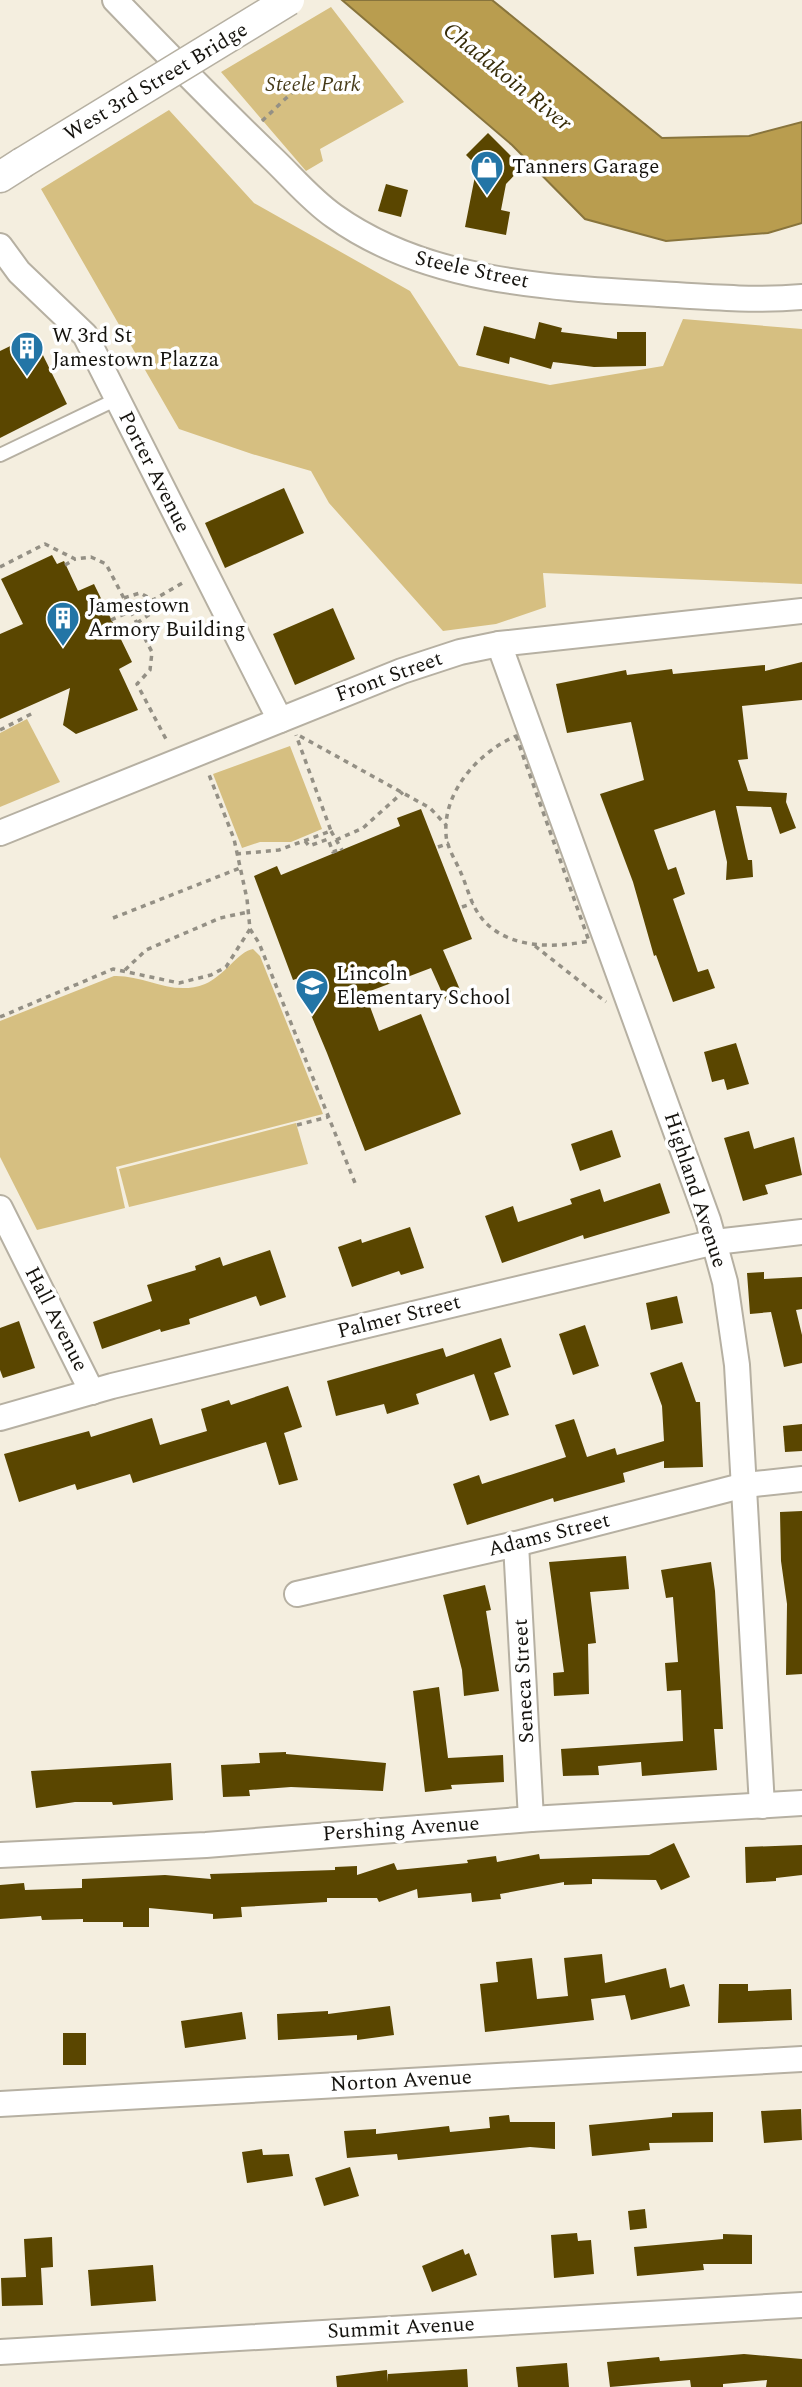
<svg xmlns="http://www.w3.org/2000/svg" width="802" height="2387" viewBox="0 0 802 2387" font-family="Spectral,serif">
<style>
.green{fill:#d6bf81}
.water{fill:#b99d4f;stroke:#88743c;stroke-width:2}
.building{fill:#5a4600}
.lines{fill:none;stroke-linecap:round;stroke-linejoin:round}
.service-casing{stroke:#b6b0a2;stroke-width:16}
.minor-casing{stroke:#b6b0a2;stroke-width:28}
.tertiary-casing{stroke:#b6b0a2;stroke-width:33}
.path{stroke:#949085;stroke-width:3.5;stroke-dasharray:5 5;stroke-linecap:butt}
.service{stroke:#fff;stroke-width:12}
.minor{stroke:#fff;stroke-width:24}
.tertiary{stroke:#fff;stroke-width:30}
.tertiary-bridge-casing{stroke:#b6b0a2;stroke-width:33;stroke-linecap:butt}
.tertiary-bridge{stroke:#fff;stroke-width:30}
.labels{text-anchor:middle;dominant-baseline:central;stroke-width:7;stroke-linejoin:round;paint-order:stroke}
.street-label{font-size:21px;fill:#15130e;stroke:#fff}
.park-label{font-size:21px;font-style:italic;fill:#473b18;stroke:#fff}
.poi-label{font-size:21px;fill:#15130e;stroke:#fff;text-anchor:start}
.water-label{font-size:23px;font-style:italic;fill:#372c08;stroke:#fff}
</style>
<rect width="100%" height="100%" fill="#f4eedf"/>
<!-- green -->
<g class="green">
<path d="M331,7L404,102L320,149L323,161L306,171L221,72Z"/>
<path d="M169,110L254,203L410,291L459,366L550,385L663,366L683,319L802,329V584L543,573L546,607L496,624L443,631L329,503L311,471L252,454L179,429L41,189Z"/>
<path d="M27,719L60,782L0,807V733Z"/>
<path d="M290,746L322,829L291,842H260L242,848L213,774Z"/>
<path d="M253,949L260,956L323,1114L116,1167L125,1208L37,1230L0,1157V1021L114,976C146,975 172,997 205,984C223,977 239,951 253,949Z"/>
<path d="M296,1123L308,1164L129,1207L119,1169Z"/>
</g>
<!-- water -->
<path class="water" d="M342,0H492L662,138L749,136L802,122V223L768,233L666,241L585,219L512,145Z"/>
<!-- building -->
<g class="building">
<path d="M488,133L522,167L506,184L501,210L510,212L506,235L465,227L477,166L466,155Z"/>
<path d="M386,184L408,190L401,217L378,211Z"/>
<path d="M539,322L562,328L561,332L617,339V332H646V366L594,367L553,362L551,369L510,357L509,364L476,355L484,326L535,339Z"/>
<path d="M33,335L67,404L0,438V351Z"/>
<path d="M284,488L304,533L225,568L205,523Z"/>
<path d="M52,555L57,564L64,561L78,591L94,584L132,662L119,669L138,710L76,734L63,725L70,688L0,719V634L23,624L1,579Z"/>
<path d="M333,608L355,659L295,685L273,634Z"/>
<path d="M802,662V700L742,706L748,759L738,760L748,791L787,793L786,802L796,828L780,834L771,807L736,806L748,860H752L753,877L726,880L727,862L715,810L654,830L668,870L676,867L685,894L673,899L698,972L708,969L715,988L673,1002L656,955L654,956L633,882L600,794L644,780L631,722L567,733L556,684L626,670L627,675L672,669L673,674L765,665V671Z"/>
<path d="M421,809L472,939L443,950L464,999L448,1006L431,968L365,993L379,1031L421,1014L461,1114L365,1151L327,1053L296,979L293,980L254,876L277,866L281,875L400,826L397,818Z"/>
<path d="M736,1043L749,1084L727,1090L724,1079L712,1082L704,1052Z"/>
<path d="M612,1130L621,1157L580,1171L571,1144Z"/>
<path d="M749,1131L754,1149L794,1137L802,1175L765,1185L768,1194L743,1201L724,1138Z"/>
<path d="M660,1183L670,1213L584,1239L583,1235L502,1263L485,1216L513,1206L518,1222L572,1204L570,1199L600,1189L604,1202Z"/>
<path d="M410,1227L424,1268L401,1275L399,1271L352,1287L338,1247L361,1239L362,1243Z"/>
<path d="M270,1250L286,1297L260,1306L256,1296L189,1319L190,1324L161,1332L160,1329L102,1349L93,1322L152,1301L147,1285L196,1270L195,1266L220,1257L223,1266Z"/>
<path d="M764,1272V1279L802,1277V1309L796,1310L802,1335V1363L784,1367L771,1312L750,1314L747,1273Z"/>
<path d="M677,1296L683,1323L651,1330L646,1303Z"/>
<path d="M19,1321L35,1368L3,1378L0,1370V1328Z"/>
<path d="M585,1325L599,1366L573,1375L559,1334Z"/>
<path d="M501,1338L511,1367L494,1373L509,1415L490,1421L474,1374L416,1394L419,1404L387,1414L384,1404L336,1416L327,1381L443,1348L446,1357Z"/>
<path d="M682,1362L696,1402H700L703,1467L664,1468V1461L623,1473L625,1482L554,1502L553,1498L467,1525L453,1484L479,1475L482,1484L566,1457L555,1425L574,1419L587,1457L615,1448L617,1455L664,1441L662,1406L650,1373Z"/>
<path d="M288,1386L302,1427L284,1433L298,1480L279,1485L266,1442L133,1483L130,1474L77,1490L75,1484L19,1502L4,1454L89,1431L91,1437L152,1418L160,1445L207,1431L201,1409L229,1400L231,1405Z"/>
<path d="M802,1424V1451L785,1452L783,1426Z"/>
<path d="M802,1511V1674L786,1675L787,1604L781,1561L780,1512Z"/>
<path d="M626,1556L629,1589L590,1592L596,1643L588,1644L589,1694L554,1696L553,1673L564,1672L549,1562Z"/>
<path d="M711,1562L715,1591L723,1729H714L717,1770L642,1776L641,1762L598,1766L599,1775L563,1776L561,1749L683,1741L681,1690L667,1691L665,1663L678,1662L673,1597L666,1598L661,1570Z"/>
<path d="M485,1585L491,1610L486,1611L499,1691L464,1696L462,1670L443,1595Z"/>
<path d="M439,1687L448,1758L503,1755L504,1782L451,1785L452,1789L425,1792L413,1691Z"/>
<path d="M286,1752V1754L386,1763L383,1791L291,1787L249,1790L250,1796L223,1797L221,1765L260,1763L259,1753Z"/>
<path d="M171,1763L173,1800L113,1805L112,1802H75L36,1808L31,1771Z"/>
<path d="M674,1843L690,1877L661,1890L656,1880L592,1879V1884L564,1885V1882L500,1894L501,1899L472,1902L471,1893L418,1898L417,1889L379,1902L377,1898H327V1902L241,1907L242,1917L213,1919V1914L149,1908V1927H123V1922H83V1919L42,1920L41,1916L0,1919V1885L24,1883L25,1890L82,1888V1879L165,1875L211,1879L210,1874L335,1870V1867L357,1866V1875L394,1863L397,1870L468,1863L467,1860L496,1856L497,1862L539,1854L540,1859L649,1855Z"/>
<path d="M802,1845V1875L776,1878V1881L746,1883L745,1847Z"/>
<path d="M602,1954L605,1983L666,1968L670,1988L684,1984L690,2006L631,2020L625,1995L591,1999L594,2020L485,2032L480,1984L498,1982L496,1962L532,1958L537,1999L568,1996L564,1958Z"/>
<path d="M719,1984H748V1991L791,1989L792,2020L718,2023Z"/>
<path d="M390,2006L394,2035L357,2040V2035L278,2040L277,2014L328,2011V2014Z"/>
<path d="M242,2012L246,2039L185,2048L181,2021Z"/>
<rect x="63" y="2033" width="23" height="32"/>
<path d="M801,2109L802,2140L764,2143L761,2111Z"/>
<path d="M713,2112V2142L649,2143L650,2150L592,2156L589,2125L672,2117V2113Z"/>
<path d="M509,2115L510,2122H555V2149L530,2147L398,2160L397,2154L347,2158L344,2131L376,2129V2134L449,2126L450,2132L490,2128L489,2117Z"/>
<path d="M262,2149L263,2155L289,2154L293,2176L247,2183L242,2152Z"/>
<path d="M350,2167L359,2196L324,2206L315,2178Z"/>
<path d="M645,2209L647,2228L630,2230L628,2211Z"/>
<path d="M577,2233L578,2241L591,2240L594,2274L554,2278L551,2235Z"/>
<path d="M723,2234L752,2235V2264H703L704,2270L637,2276L634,2247L723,2239Z"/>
<path d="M52,2237L53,2267L41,2268L43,2305L2,2306L1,2278L26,2277L24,2239Z"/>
<path d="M463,2249L465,2255L469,2253L477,2275L432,2292L422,2266Z"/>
<path d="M153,2265L156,2301L91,2306L88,2270Z"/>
<path d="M744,2354L802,2359V2387H766L767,2380L723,2384V2387H691L690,2380L610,2387L607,2362L659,2357L660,2361Z"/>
<path d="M567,2363L569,2387H518L516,2367Z"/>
<path d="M467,2369L468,2387H337L336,2376L387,2370L388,2382V2374Z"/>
</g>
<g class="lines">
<defs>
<path id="service" d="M0,455L117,399"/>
<g id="minor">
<path d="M115,0C167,54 218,106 272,158C292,177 311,200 334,216C426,282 549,288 659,294C707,297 754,301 802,297"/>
<path d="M0,246L19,272L85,335L280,720"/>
<path d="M499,644L708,1220L725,1282L737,1365L762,1806"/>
<path d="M0,833L402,671L460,652L499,644L802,611"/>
<path d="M0,1208L92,1392"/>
<path d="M0,1418L112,1386L715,1242L802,1232"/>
<path d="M516,1544L531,1819"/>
<path d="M297,1594L516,1544L745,1485L802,1479"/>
<path d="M0,1855L206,1845L531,1819L802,1803"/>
<path d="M0,2104L802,2059"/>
<path d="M0,2352L802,2305"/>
</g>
<path id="tertiary" d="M0,177L22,163"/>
</defs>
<!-- service casing -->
<use href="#service" class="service-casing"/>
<!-- minor casing -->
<use href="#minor" class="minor-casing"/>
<!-- tertiary casing -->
<use href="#tertiary" class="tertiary-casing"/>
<!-- path -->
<g class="path">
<path d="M262,121L301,84L308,90"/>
<path d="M65,565L75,559"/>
<path d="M0,567L45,544L75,559L91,557L106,564L152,652L150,670L137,684L167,741"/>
<path d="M124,598L140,593L153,600L186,581"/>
<path d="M111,620L131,611"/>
<path d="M137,623L150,614L153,600"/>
<path d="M0,730L33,713"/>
<path d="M300,736L430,808L446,825"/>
<path d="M516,736L589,941C550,949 497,949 475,908C469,897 466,884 461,873C456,861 446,846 446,834C443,791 479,752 516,736Z"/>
<path d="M331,831L342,850"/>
<path d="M336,840L363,828L403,792"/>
<path d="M305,841L309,846L328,839L333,852L341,849"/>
<path d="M438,847L449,843"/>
<path d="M236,854L279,850L331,831L296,735"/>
<path d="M462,907L473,903"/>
<path d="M113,918L240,868"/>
<path d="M250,929L259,943L355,1183"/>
<path d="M535,946L606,1002"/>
<path d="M125,970L146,950L220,918L248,912"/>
<path d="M0,1017L113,969L179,983L211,975L226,967L250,929L247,899L234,839L208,772"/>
<path d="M297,1125L328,1117"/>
</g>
<!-- service -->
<use href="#service" class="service"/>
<!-- minor -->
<use href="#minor" class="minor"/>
<!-- tertiary -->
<use href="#tertiary" class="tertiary"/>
<defs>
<path id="tertiary-bridge" d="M22,163L289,0"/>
</defs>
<!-- tertiary-bridge casing -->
<use href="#tertiary-bridge" class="tertiary-bridge-casing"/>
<!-- tertiary-bridge -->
<use href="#tertiary-bridge" class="tertiary-bridge"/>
</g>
<!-- icons -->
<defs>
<symbol id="shop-pin" viewBox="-11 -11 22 30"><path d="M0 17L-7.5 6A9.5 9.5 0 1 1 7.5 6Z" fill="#2375a6" stroke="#fff"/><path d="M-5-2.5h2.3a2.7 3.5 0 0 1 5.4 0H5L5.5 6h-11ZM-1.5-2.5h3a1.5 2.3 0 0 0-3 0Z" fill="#fff"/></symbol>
<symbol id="building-pin" viewBox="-11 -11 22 30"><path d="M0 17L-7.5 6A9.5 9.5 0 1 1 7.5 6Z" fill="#2375a6" stroke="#fff"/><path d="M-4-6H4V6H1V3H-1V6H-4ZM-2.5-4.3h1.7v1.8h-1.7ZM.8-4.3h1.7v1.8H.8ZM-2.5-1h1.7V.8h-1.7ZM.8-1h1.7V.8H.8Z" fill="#fff"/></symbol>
<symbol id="school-pin" viewBox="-11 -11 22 30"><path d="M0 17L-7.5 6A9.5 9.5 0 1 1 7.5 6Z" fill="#2375a6" stroke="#fff"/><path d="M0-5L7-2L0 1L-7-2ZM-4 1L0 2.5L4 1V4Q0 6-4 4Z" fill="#fff"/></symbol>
</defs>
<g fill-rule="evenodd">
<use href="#shop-pin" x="468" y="148" width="38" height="52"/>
<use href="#building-pin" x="8" y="329" width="38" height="52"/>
<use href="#building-pin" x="44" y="599" width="38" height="52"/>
<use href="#school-pin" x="293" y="967" width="38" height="52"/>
</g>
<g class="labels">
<!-- street labels -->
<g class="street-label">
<text transform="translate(156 82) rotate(-31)">West 3rd Street Bridge</text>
<text transform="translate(472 270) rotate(12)">Steele Street</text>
<text transform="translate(154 472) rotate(63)">Porter Avenue</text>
<text transform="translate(389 677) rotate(-20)">Front Street</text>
<text transform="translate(695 1190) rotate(72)">Highland Avenue</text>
<text transform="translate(399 1317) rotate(-14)">Palmer Street</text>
<text transform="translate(56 1319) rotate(63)">Hall Avenue</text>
<text transform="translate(549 1535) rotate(-14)">Adams Street</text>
<text transform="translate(524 1681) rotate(-93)">Seneca Street</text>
<text transform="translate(401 1829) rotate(-4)">Pershing Avenue</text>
<text transform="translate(401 2081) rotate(-3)">Norton Avenue</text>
<text transform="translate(401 2328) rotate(-3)">Summit Avenue</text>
</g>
<!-- park labels -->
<g class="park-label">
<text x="313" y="85">Steele Park</text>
</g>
<!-- poi labels -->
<g class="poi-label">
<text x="512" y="167">Tanners Garage</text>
<text x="52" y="336">W 3rd St<tspan x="52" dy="24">Jamestown Plazza</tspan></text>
<text x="88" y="606">Jamestown<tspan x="88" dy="24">Armory Building</tspan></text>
<text x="336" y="974">Lincoln<tspan x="336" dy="24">Elementary School</tspan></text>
</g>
<!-- water labels -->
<g class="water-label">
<text transform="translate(507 77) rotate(39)">Chadakoin River</text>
</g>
</g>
</svg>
